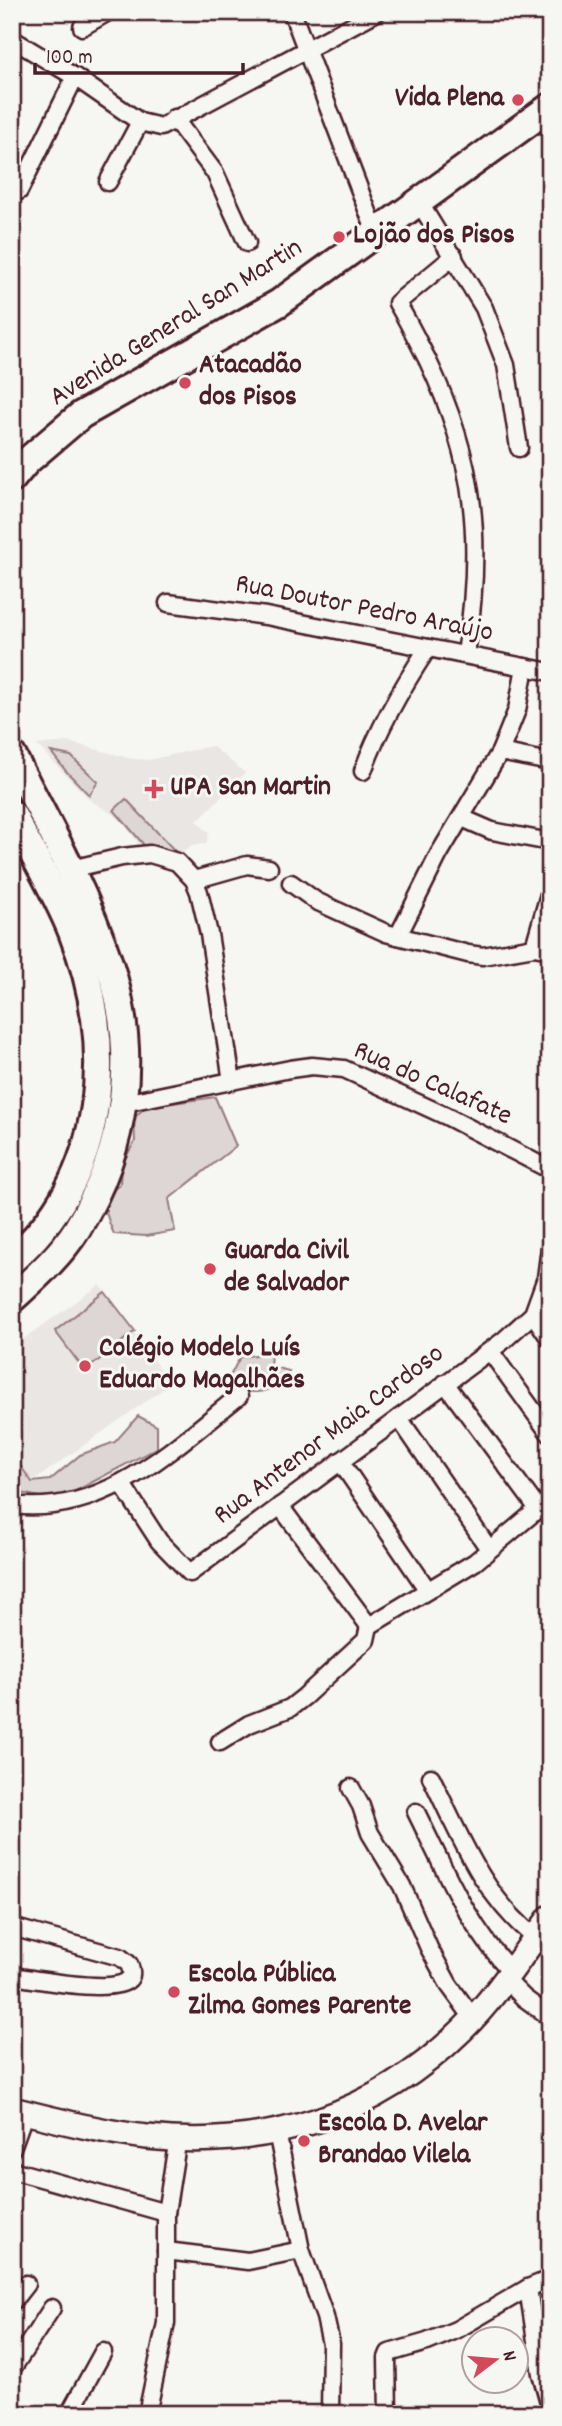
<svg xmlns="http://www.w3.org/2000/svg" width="562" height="2426" viewBox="0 0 562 2426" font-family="Dekko,sans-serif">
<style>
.built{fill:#e9e6e3}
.green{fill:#ddd6d5;stroke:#947a80;stroke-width:2}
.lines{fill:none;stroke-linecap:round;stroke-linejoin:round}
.street-casing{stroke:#4a1f2b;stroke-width:21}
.secondary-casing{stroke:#4a1f2b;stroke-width:28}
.primary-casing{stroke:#4a1f2b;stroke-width:32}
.street{stroke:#f6f6f2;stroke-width:16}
.secondary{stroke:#f6f6f2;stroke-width:23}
.primary{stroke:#f6f6f2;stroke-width:26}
.poi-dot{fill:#d1495b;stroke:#f6f6f2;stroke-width:2.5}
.labels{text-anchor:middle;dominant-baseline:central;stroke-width:6;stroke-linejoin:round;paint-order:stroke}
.poi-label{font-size:28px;font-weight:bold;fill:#4a1f2b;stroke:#f6f6f2;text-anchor:start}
.street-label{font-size:28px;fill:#4a1f2b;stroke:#f6f6f2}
</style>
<rect width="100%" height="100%" fill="#f6f6f2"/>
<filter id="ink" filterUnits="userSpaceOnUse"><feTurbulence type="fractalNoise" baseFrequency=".0143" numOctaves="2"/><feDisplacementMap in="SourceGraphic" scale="14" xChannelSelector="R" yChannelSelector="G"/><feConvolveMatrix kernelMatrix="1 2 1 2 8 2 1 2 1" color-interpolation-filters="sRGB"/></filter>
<g filter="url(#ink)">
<!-- built -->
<g class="built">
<path d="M68,742L133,759L149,760L212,746L245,773L197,821L209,833L206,844L192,845L176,856L142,848L119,818L90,800L37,745Z"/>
<path d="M100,1285L170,1384L32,1482L12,1453V1347Z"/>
</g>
<!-- green -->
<g class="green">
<path d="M51,752L71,756L98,782L89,795L66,771Z"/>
<path d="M126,799L176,852L144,845L114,810Z"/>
<path d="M215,1097L236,1146L169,1199L175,1231L146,1236L114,1234C104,1212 100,1200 120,1184L121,1166L135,1141L134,1118L145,1107Z"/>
<path d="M105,1292L135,1331L85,1371L55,1331Z"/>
<path d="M271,1353L270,1366L289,1371C269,1394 265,1394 235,1390L230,1376L240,1357Z"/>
<path d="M138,1416L157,1426V1448L68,1495L40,1497L12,1491V1454L32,1482L50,1480L80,1455L115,1442Z"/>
</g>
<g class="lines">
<defs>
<g id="street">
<path d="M292,12L376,233"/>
<path d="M82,27L108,12"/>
<path d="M12,39L75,77L140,122L161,127L377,12"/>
<path d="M174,118L215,173L247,243"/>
<path d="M108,182L140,122"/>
<path d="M19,191L75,77"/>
<path d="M419,202L484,308L506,365L519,448"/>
<path d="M454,256L397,303C408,321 417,340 427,359C477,463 483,542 466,654"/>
<path d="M168,603L266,616L550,672"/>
<path d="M500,752L550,762"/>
<path d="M363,771C379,727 402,687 428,648"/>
<path d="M462,818L492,831L550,842"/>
<path d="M71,869L122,857L150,854L177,862L194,880L199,892L209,934L232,1081"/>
<path d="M194,880L247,865L269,868"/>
<path d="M291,883L316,901L386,933L468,954L483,956L534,947L550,950"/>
<path d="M398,936L439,854L500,752L517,710L525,667"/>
<path d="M534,947L550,891"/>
<path d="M124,1103L290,1069L312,1066L344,1069L446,1116L550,1170"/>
<path d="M533,1314L550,1339"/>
<path d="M490,1351L550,1434"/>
<path d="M445,1383L538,1509"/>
<path d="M399,1418L489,1549"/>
<path d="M340,1461L427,1589"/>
<path d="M122,1484L159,1541L190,1573L503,1341L533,1314L546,1278L550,1247"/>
<path d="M12,1505C104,1517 172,1449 239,1396"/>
<path d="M280,1506L369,1626"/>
<path d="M369,1626L475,1562L550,1499"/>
<path d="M220,1742L249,1724L290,1708L304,1697L366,1640L369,1626"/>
<path d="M431,1777C459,1833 483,1898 535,1937"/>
<path d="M351,1788L361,1806L370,1833L402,1886L429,1948L449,1985L473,2018"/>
<path d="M416,1812C444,1868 467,1925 511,1971"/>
<path d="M12,1927L120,1957L129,1964C131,1969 133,1975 129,1979C115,1995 34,1979 12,1976"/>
<path d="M505,1979L524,1998L550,2017"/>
<path d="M277,2132L301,2250L325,2317L331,2344L330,2414"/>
<path d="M12,2148L25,2112"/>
<path d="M12,2170L166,2213"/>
<path d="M166,2251L248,2261L301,2250"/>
<path d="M528,2288L541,2374L550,2406"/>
<path d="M12,2302L26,2284"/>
<path d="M12,2369L52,2308"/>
<path d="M69,2414L103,2352"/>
<path d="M147,2414L166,2323V2213L178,2138"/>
<path d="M388,2414L387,2358L389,2353L427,2342L456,2330L528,2288L550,2279"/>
</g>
<path id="secondary" d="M12,2109C57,2120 101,2132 147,2137C267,2150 376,2115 462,2030C496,1997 522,1955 550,1917"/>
<g id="primary">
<path d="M12,479L27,461L81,415L279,303L550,107"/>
<path d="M12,755C47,823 85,890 109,963C139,1054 127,1147 77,1229C61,1255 35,1278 12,1299"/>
<path d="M12,814C32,853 56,892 72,932C117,1045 108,1176 12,1260"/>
</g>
</defs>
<!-- street casing -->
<use href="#street" class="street-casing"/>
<!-- secondary casing -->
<use href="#secondary" class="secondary-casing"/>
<!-- primary casing -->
<use href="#primary" class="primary-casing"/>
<!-- street -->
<use href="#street" class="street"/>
<!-- secondary -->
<use href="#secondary" class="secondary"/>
<!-- primary -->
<use href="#primary" class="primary"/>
</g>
</g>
<!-- markers -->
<g class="poi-dot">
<circle cx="518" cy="100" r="7"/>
<circle cx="339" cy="237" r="7"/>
<circle cx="185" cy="383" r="7"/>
<path d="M150.5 778.5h7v7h7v7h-7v7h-7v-7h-7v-7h7z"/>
<circle cx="210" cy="1269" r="7"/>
<circle cx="85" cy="1366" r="7"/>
<circle cx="174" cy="1992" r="7"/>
<circle cx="304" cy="2141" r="7"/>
</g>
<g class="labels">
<!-- poi labels -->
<g class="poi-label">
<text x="504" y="100" text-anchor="end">Vida Plena</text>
<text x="353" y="237">Lojão dos Pisos</text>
<text x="199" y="367">Atacadão<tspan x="199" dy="32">dos Pisos</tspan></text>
<text x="170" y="789">UPA San Martin</text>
<text x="224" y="1253">Guarda Civil<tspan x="224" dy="32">de Salvador</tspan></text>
<text x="99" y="1350">Colégio Modelo Luís<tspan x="99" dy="32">Eduardo Magalhães</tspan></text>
<text x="188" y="1976">Escola Pública<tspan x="188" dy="32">Zilma Gomes Parente</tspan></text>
<text x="318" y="2125">Escola D. Avelar<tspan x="318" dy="32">Brandao Vilela</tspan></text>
</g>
<!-- street labels -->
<g class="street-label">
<text transform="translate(177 324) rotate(-32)">Avenida General San Martin</text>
<text transform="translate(364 610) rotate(11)">Rua Doutor Pedro Araújo</text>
<text transform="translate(432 1085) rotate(24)">Rua do Calafate</text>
<text transform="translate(330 1436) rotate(-37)">Rua Antenor Maia Cardoso</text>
</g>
</g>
<!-- margin -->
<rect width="562" height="2426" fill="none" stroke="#f6f6f2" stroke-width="42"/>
<rect x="21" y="21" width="520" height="2384" fill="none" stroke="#4a1f2b" stroke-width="2.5" filter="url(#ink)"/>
<!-- north arrow -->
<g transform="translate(495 2360) rotate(74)"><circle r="33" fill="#f6f6f2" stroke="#b1a0a2" stroke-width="2"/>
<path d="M0-5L12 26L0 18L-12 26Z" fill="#d1495b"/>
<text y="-10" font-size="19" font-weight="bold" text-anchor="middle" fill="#4a1f2b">N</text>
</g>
<!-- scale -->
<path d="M35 63v10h208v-10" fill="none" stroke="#4a1f2b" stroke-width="3.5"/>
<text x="46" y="63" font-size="21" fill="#4a1f2b" stroke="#f6f6f2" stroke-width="5" paint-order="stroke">100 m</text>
</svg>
